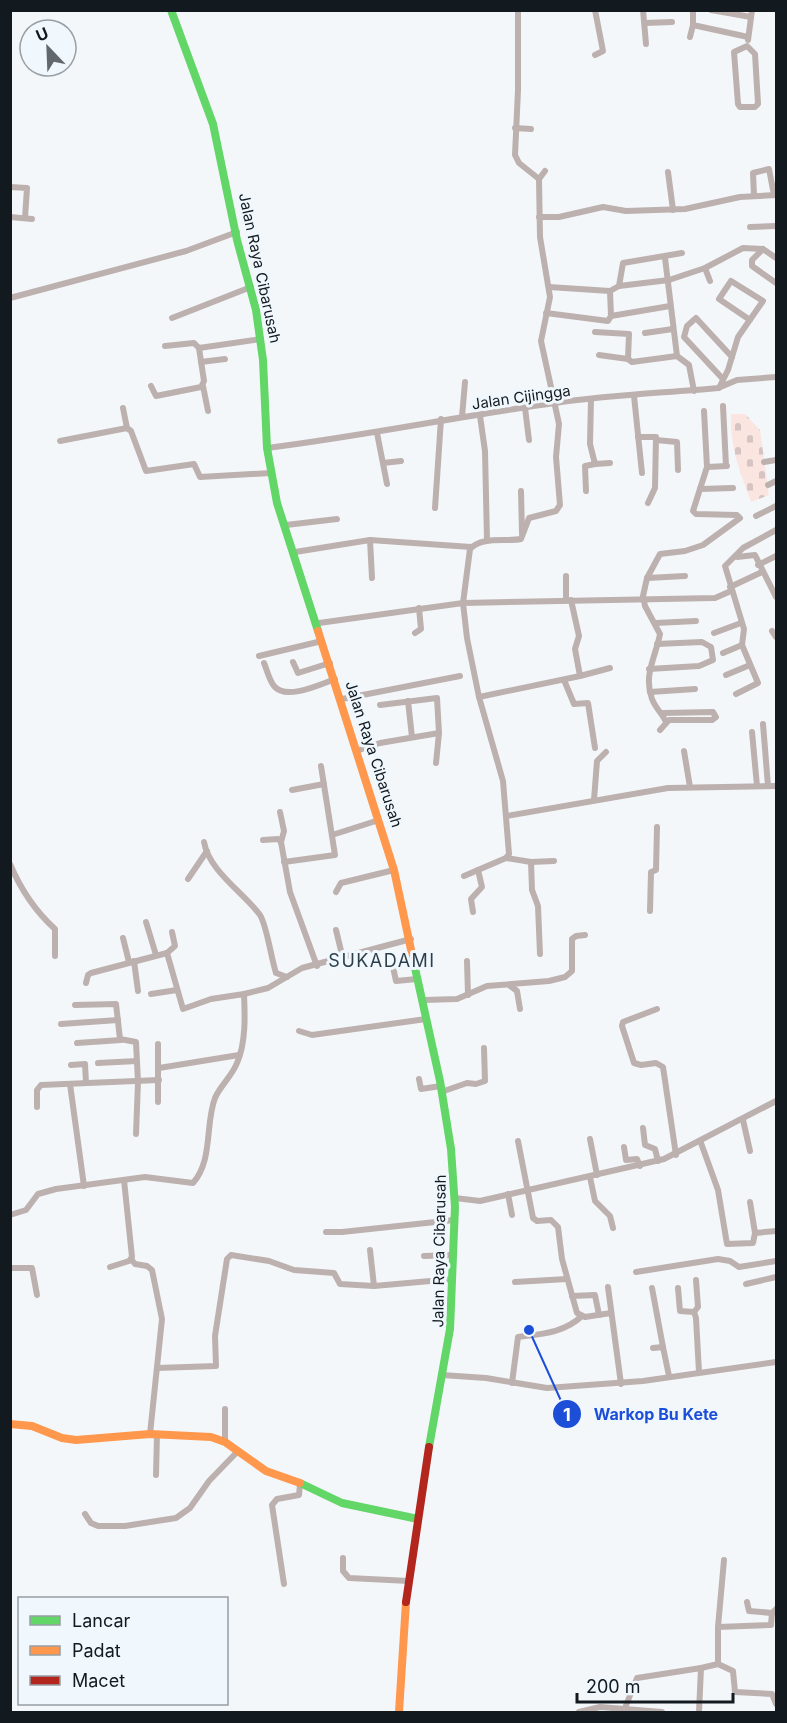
<svg xmlns="http://www.w3.org/2000/svg" width="787" height="1723" viewBox="0 0 787 1723" font-family="Inter,sans-serif">
<style>
.cemetery{fill:url(#cemetery-stones)}
.lines{fill:none;stroke-linecap:round;stroke-linejoin:round}
.street{stroke:#bdb1af;stroke-width:6}
.fast{stroke:#63d668;stroke-width:8}
.slow{stroke:#ff974d;stroke-width:8}
.jam{stroke:#b3261e;stroke-width:8}
.labels{text-anchor:middle;dominant-baseline:central;stroke-width:6;stroke-linejoin:round;paint-order:stroke}
.street-label{font-size:15px;fill:#121a1f;stroke:#f0f8fe}
.quarter-label{font-size:18px;letter-spacing:1.5px;fill:#2d3f49;stroke:#f0f8fe}
.leader{fill:none;stroke:#1d4ed8;stroke-width:2}
.callout-dot{fill:#1d4ed8;stroke:#f0f8fe;stroke-width:2}
.mark-label{font-size:18px;text-anchor:middle;font-weight:bold;fill:#fff}
.callout-label{font-size:16px;text-anchor:middle;font-weight:bold;fill:#1d4ed8;stroke:#f0f8fe;stroke-width:6;stroke-linejoin:round;paint-order:stroke}
</style>
<defs>
<pattern id="cemetery-stones" width="16" height="16" patternUnits="userSpaceOnUse" patternTransform="scale(1.5)"><rect width="16" height="16" fill="#fae5e1"/><path d="M2 7V4a2 2 0 0 1 4 0v3zM10 15v-3a2 2 0 0 1 4 0v3z" fill="#d5c4c1"/></pattern>
</defs>
<rect width="100%" height="100%" fill="#f4f7fa"/>
<!-- cemetery -->
<path class="cemetery" d="M731,414H745L760,430L769,495L751,502C740,470 730,450 731,414Z"/>
<g class="lines">
<!-- street -->
<g class="street">
<path d="M643,10L646,44"/>
<path d="M693,10V25L748,37"/>
<path d="M711,10L751,17"/>
<path d="M645,23L672,22"/>
<path d="M690,37L693,25"/>
<path d="M748,40L752,10"/>
<path d="M747,46L755,54L758,104L755,107H740L738,104L734,52Z"/>
<path d="M595,55L603,51L595,10"/>
<path d="M515,128L531,129"/>
<path d="M668,172L673,210"/>
<path d="M539,179L545,171"/>
<path d="M10,187L27,188L25,218"/>
<path d="M754,196L753,173L769,169L774,195"/>
<path d="M10,217L32,219"/>
<path d="M539,217H559L603,207L626,211L685,209L740,197L776,195"/>
<path d="M750,227L776,226"/>
<path d="M763,249L752,260V266L776,283"/>
<path d="M665,258L677,356L689,365L694,391"/>
<path d="M705,268L710,281"/>
<path d="M619,286L623,263L682,253"/>
<path d="M549,287L610,291L619,286L669,280L705,268L743,248L763,249L776,258"/>
<path d="M610,291L611,316"/>
<path d="M10,298L186,251L237,232"/>
<path d="M546,313L608,321L611,316L670,306"/>
<path d="M172,318L251,287"/>
<path d="M595,332L629,334L628,359L632,362L677,356"/>
<path d="M645,333L673,329"/>
<path d="M165,346L194,343L199,348"/>
<path d="M599,355L628,359"/>
<path d="M201,362L225,359"/>
<path d="M722,378L684,337L687,326L696,318L732,357"/>
<path d="M151,386L156,396L201,387L204,381L199,348L261,339"/>
<path d="M203,386L208,411"/>
<path d="M719,388L728,370L738,337L763,301L731,281L719,299L750,320"/>
<path d="M634,396L642,473"/>
<path d="M591,399L590,444L595,464L610,463"/>
<path d="M723,406L726,466"/>
<path d="M123,408L127,428"/>
<path d="M525,408L529,440"/>
<path d="M480,416L485,451L487,540"/>
<path d="M462,417L465,382"/>
<path d="M377,433L387,484"/>
<path d="M638,437H656L655,488L648,503"/>
<path d="M656,440L677,442L678,470"/>
<path d="M60,441L127,428L131,431L146,471L194,464L200,477L271,473"/>
<path d="M267,448C364,436 459,416 555,403C609,395 664,393 718,388L737,380L776,377"/>
<path d="M764,462L776,460"/>
<path d="M383,463L401,461"/>
<path d="M707,467L727,466"/>
<path d="M768,485L776,481"/>
<path d="M700,489L733,488"/>
<path d="M521,491L522,533"/>
<path d="M586,491L585,466L595,464"/>
<path d="M435,508L441,419"/>
<path d="M756,516L776,506"/>
<path d="M286,525L337,519"/>
<path d="M370,540L372,578"/>
<path d="M295,552L370,540L471,547"/>
<path d="M737,557L755,555L776,597"/>
<path d="M758,565L776,556"/>
<path d="M647,578L685,576"/>
<path d="M730,587L762,572"/>
<path d="M566,600V576"/>
<path d="M319,623L463,603L715,598L731,591"/>
<path d="M656,623L696,621"/>
<path d="M772,631L776,637"/>
<path d="M415,633L421,629L419,608"/>
<path d="M714,633L741,623"/>
<path d="M723,653L742,645"/>
<path d="M259,656L322,641"/>
<path d="M293,662L298,673L330,663"/>
<path d="M264,663C267,670 269,680 274,686C286,701 321,684 335,679"/>
<path d="M649,669L699,666L713,660L711,647L702,642L657,644"/>
<path d="M726,675L750,665"/>
<path d="M580,676L610,668"/>
<path d="M564,680L574,704L588,703L595,748"/>
<path d="M650,692L695,689"/>
<path d="M736,694L758,683L742,645L744,629L725,566L743,548L776,530"/>
<path d="M479,697L580,676L575,649L579,636L571,600"/>
<path d="M342,699L460,676"/>
<path d="M408,701L412,737"/>
<path d="M666,722C662,713 656,709 652,699C643,675 656,656 660,634L645,606L643,596L647,578L660,554L685,551L703,545L740,518L737,515L696,514L693,511L707,467L704,411"/>
<path d="M763,724L768,786"/>
<path d="M660,730L669,720H712L716,717L713,712L663,713"/>
<path d="M752,732L757,786"/>
<path d="M359,750L380,743L439,733L437,698L380,705"/>
<path d="M684,751L690,787"/>
<path d="M436,763L439,733"/>
<path d="M292,790L324,784"/>
<path d="M594,800L597,761L606,752"/>
<path d="M280,812L284,831L281,842"/>
<path d="M507,816L668,788L776,786"/>
<path d="M332,835L379,820"/>
<path d="M263,840L278,839L281,842L290,892L317,966"/>
<path d="M204,842C209,871 243,892 260,915C267,926 271,958 276,973L287,977"/>
<path d="M506,858L531,862L554,861"/>
<path d="M284,862L335,855L321,766"/>
<path d="M531,862L532,890L538,906L540,954"/>
<path d="M10,864C21,890 35,911 55,929V956"/>
<path d="M464,876L506,858L509,854L503,781L479,697L467,638L463,603L470,549C482,536 505,542 521,539L529,518L556,511L560,505L556,457L559,424L541,341L550,297L540,237L539,179L519,163L515,155L518,90V10"/>
<path d="M188,879L207,851"/>
<path d="M336,892L341,883L394,870"/>
<path d="M650,911L651,872L656,870L657,827"/>
<path d="M473,912L471,899L482,887L478,870"/>
<path d="M146,922L156,955"/>
<path d="M336,930L343,959"/>
<path d="M123,938L129,962"/>
<path d="M167,953L175,946L172,932"/>
<path d="M134,961L138,991"/>
<path d="M467,961L468,995"/>
<path d="M393,967L396,981L417,979"/>
<path d="M509,985L517,991L520,1009"/>
<path d="M151,994L177,990"/>
<path d="M244,994L268,988L302,968L411,939"/>
<path d="M424,1000L457,999L487,986L549,981L565,977L572,971V939L576,936L585,935"/>
<path d="M75,1005L116,1004L120,1039L136,1042L138,1082L136,1134"/>
<path d="M657,1009L623,1022L622,1026L634,1063L641,1065L656,1063L663,1067L676,1155"/>
<path d="M61,1024L118,1020"/>
<path d="M299,1031L312,1035L426,1019"/>
<path d="M77,1043L121,1040"/>
<path d="M98,1063L137,1061"/>
<path d="M71,1065L85,1064L86,1083"/>
<path d="M159,1068L239,1055"/>
<path d="M419,1079L421,1089L441,1086"/>
<path d="M70,1084L84,1186"/>
<path d="M444,1091L467,1083L476,1084L485,1081L484,1048"/>
<path d="M158,1102V1044"/>
<path d="M37,1107V1090L41,1085L159,1080"/>
<path d="M743,1120L750,1151"/>
<path d="M643,1128L645,1145L655,1149L658,1161"/>
<path d="M590,1139L597,1175"/>
<path d="M518,1141L533,1218L537,1221L551,1220L558,1227L562,1259L577,1313L585,1317L611,1313"/>
<path d="M701,1143L718,1190L727,1244L753,1243L755,1233"/>
<path d="M624,1147L626,1160L637,1159L640,1166"/>
<path d="M590,1177L595,1201L610,1216L613,1228"/>
<path d="M508,1194L512,1215"/>
<path d="M455,1198L480,1201L664,1159L776,1101"/>
<path d="M750,1202L755,1233L776,1231"/>
<path d="M10,1215L26,1210L38,1194L56,1189L145,1177L193,1183C213,1161 205,1124 215,1098C220,1086 232,1076 237,1063C246,1043 245,1015 244,994L211,999L183,1009L167,953L91,973L88,975L86,983"/>
<path d="M326,1232H342L454,1220"/>
<path d="M370,1250L374,1286"/>
<path d="M424,1256L454,1255"/>
<path d="M131,1259L135,1264L147,1266L152,1270L162,1319L150,1434"/>
<path d="M110,1267L129,1261L132,1257L124,1180"/>
<path d="M10,1268H32L37,1295"/>
<path d="M636,1272L718,1259L730,1261L739,1267L776,1261"/>
<path d="M515,1282L567,1279"/>
<path d="M746,1284L776,1277"/>
<path d="M608,1287L621,1384"/>
<path d="M652,1288L663,1347"/>
<path d="M678,1288L680,1311L694,1312L696,1318L699,1372"/>
<path d="M572,1296L595,1295L599,1315"/>
<path d="M694,1312L698,1307L696,1280"/>
<path d="M653,1348L663,1347L669,1376"/>
<path d="M157,1368L216,1366L215,1336L227,1259L231,1255L269,1261L294,1270L334,1273L340,1284L374,1286L453,1279"/>
<path d="M442,1375L486,1378L547,1388L643,1381L776,1362"/>
<path d="M512,1383L518,1337C541,1334 564,1333 582,1316"/>
<path d="M225,1442V1409"/>
<path d="M156,1475L157,1434"/>
<path d="M85,1514L91,1523L98,1526H125L176,1518L190,1508L209,1481L238,1451"/>
<path d="M343,1558V1571L349,1578L409,1581"/>
<path d="M284,1584L272,1505L277,1499L299,1495L300,1484"/>
<path d="M747,1602L749,1611L772,1613"/>
<path d="M718,1627L724,1560"/>
<path d="M718,1664L733,1671L735,1692L772,1694L776,1704"/>
<path d="M625,1708L637,1678L701,1668"/>
<path d="M579,1712L600,1707L662,1712"/>
<path d="M699,1712L701,1668L718,1664V1627L771,1625L772,1613L776,1609"/>
</g>
<!-- fast -->
<g class="fast">
<path d="M171,10L213,124L237,240L256,310L263,360L267,448L277,503L318,631"/>
<path d="M413,959L440,1081L451,1149L455,1207L450,1329L429,1447"/>
<path d="M300,1483L342,1503L418,1519"/>
</g>
<!-- slow -->
<g class="slow">
<path d="M318,631L394,870L413,959"/>
<path d="M10,1424L32,1426L62,1438L76,1440L150,1434L211,1437L225,1442L266,1471L300,1483"/>
<path d="M399,1712L406,1602"/>
</g>
<!-- jam -->
<path class="jam" d="M406,1602L429,1447"/>
</g>
<g class="labels">
<!-- street labels -->
<g class="street-label">
<text transform="translate(260 268) rotate(78)">Jalan Raya Cibarusah</text>
<text transform="translate(521 397) rotate(-8)">Jalan Cijingga</text>
<text transform="translate(374 754) rotate(72)">Jalan Raya Cibarusah</text>
<text transform="translate(439 1251) rotate(-89)">Jalan Raya Cibarusah</text>
</g>
<!-- quarter labels -->
<g class="quarter-label">
<text x="382" y="960">SUKADAMI</text>
</g>
</g>
<!-- callouts -->
<path class="leader" d="M529 1330L567 1414"/>
<g class="callout-dot">
<circle cx="529" cy="1330" r="6"/>
<circle cx="567" cy="1414" r="15"/>
</g>
<g class="mark-label">
<text x="567" y="1421">1</text>
</g>
<g class="callout-label">
<text x="656" y="1420">Warkop Bu Kete</text>
</g>
<!-- border -->
<rect width="787" height="1723" fill="none" stroke="#121a1f" stroke-width="24"/>
<!-- legend -->
<rect x="18" y="1597" width="210" height="108" fill="#f0f8fe" stroke="#979fa5" stroke-width="1.5"/>
<rect x="30" y="1616" width="30" height="9" fill="#63d668" stroke="#979fa5" stroke-width="1.5"/>
<text x="72" y="1627" font-size="18" fill="#121a1f">Lancar</text>
<rect x="30" y="1646" width="30" height="9" fill="#ff974d" stroke="#979fa5" stroke-width="1.5"/>
<text x="72" y="1657" font-size="18" fill="#121a1f">Padat</text>
<rect x="30" y="1676" width="30" height="9" fill="#b3261e" stroke="#979fa5" stroke-width="1.5"/>
<text x="72" y="1687" font-size="18" fill="#121a1f">Macet</text>
<!-- north arrow -->
<g transform="translate(48 48) rotate(337)"><circle r="28" fill="#f0f8fe" stroke="#979fa5" stroke-width="1.5"/>
<path d="M0-4.5L10 22L0 15L-10 22Z" fill="#61676c"/>
<text y="-9" font-size="16" font-weight="bold" text-anchor="middle" fill="#121a1f">U</text>
</g>
<!-- scale -->
<path d="M577 1693v9h156v-9" fill="none" stroke="#121a1f" stroke-width="3"/>
<text x="586" y="1693" font-size="18" fill="#121a1f" stroke="#f0f8fe" stroke-width="4.5" paint-order="stroke">200 m</text>
</svg>
